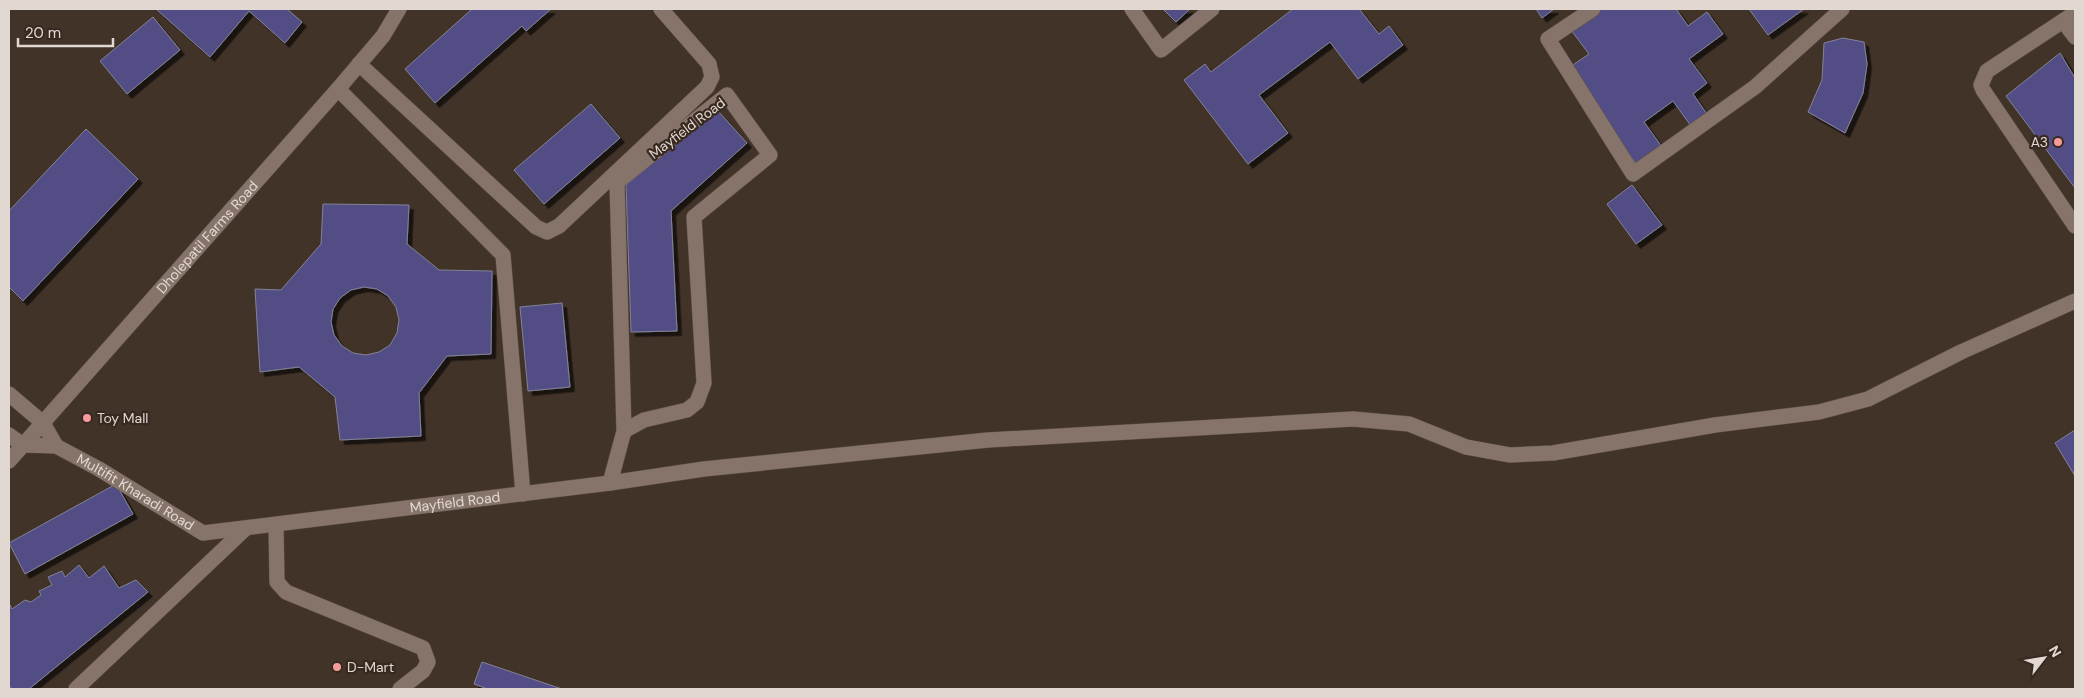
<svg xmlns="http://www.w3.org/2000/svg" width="2084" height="698" viewBox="0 0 2084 698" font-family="'DM Sans',sans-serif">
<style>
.building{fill:#524d85;stroke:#838396;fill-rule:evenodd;filter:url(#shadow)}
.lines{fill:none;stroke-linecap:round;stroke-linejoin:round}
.minor-casing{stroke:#5d4f48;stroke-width:16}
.minor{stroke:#86746a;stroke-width:15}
.poi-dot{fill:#f59b99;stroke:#382920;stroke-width:2}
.labels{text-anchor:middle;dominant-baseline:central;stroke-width:4.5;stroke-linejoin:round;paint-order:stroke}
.street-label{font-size:14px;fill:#e2d8d2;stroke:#382920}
.poi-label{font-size:14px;fill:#e2d8d2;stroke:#382920;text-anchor:start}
</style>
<defs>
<filter id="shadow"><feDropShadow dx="4.5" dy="4.5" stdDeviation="0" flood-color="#0009"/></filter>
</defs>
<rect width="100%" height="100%" fill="#423329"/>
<!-- building -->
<g class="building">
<path d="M156,9H287L302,22L285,43L249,11L210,57Z"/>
<path d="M472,9H551L526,31L522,26L435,103L405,69Z"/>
<path d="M1163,9H1190L1176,22Z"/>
<path d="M1293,9H1359L1379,34L1389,26L1403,45L1358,79L1330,42L1259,95L1288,133L1248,164L1184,80L1205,64L1211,72Z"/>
<path d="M1536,9H1554L1542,18Z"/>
<path d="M1600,9H1676L1688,26L1707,12L1723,34L1689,59L1707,83L1693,94L1707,114L1691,126L1673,101L1644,122L1662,147L1637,165L1567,69L1589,54L1571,30Z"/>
<path d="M1749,9H1804L1768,35Z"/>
<path d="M153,17L180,50L127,94L100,61Z"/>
<path d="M1843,38L1864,42L1867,64L1863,93L1845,133L1808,112L1822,80L1824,43Z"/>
<path d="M2060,53L2075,78V188L2006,96Z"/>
<path d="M591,104L620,138L544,204L514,170Z"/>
<path d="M717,110L747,143L671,211L677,331L631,332L626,185Z"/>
<path d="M86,129L138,179L23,301L9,287V211Z"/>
<path d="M1632,185L1662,225L1636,244L1607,204Z"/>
<path d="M323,204L409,205L407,244L439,270L492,271L491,354L447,356L419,393L421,436L340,440L335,397L299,367L260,372L255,289L281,290L321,244ZM364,287L377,289L388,296L396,307L399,320L397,333L390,345L379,352L366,355L353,353L342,346L334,335L331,322L333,309L340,298L351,290Z"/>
<path d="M562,303L570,387L528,391L520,307Z"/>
<path d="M2075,430V476L2055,443Z"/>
<path d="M116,484L133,514L25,574L9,543Z"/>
<path d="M79,565L89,578L104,566L119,588L136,580L148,592L29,689H12L9,685V603L12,609L25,600L31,602L41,595L39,591L52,585L48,577L62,571L65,577Z"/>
<path d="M482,662L562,689H488L474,684Z"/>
</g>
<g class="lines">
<defs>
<g id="minor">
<path d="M1132,9L1161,50L1212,9"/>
<path d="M1593,9L1548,39L1633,174L1755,87L1842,9"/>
<path d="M2075,13L1987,71L1981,85L1983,90L2075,226"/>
<path d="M2063,21L2075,37"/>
<path d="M359,64L536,227L547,232L559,226L707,87L712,77L709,64L661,9"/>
<path d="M338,89L503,255L523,494"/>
<path d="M9,394L43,423L56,446"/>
<path id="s1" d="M9,435L23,445L56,446L99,469L203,533L610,483L704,469L988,440L1353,419L1409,424L1466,447L1510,455L1553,453L1715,425L1819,412L1868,399L1961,352L2075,301"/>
<path id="s2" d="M9,461L338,89L383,36L399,9"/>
<path d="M610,483L624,431L644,420L687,410L697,402L704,383L694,217L770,155L727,95L617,182L624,431"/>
<path d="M276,525L277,582L286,592L423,648L428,662L423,671L400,689"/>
<path d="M76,689L246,528"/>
</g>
</defs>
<!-- minor casing -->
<use href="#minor" class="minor-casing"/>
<!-- minor -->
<use href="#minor" class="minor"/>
</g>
<!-- markers -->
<g class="poi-dot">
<circle cx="2058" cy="142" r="5"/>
<circle cx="87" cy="418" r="5"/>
<circle cx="337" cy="667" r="5"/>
</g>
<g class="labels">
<!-- street labels -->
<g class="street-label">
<text transform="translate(687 128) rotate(-37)">Mayfield Road</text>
<text stroke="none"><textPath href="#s2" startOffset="299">Dholepatil Farms Road</textPath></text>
<text stroke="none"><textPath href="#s1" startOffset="142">Multifit Kharadi Road</textPath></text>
<text stroke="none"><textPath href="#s1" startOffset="475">Mayfield Road</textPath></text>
</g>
<!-- poi labels -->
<g class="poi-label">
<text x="2048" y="142" text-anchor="end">A3</text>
<text x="97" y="418">Toy Mall</text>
<text x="347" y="667">D-Mart</text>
</g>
</g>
<!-- border -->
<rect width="2084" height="698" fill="none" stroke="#e2d8d2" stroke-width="20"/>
<!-- north arrow -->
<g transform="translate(2044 658) rotate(59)" stroke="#382920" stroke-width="4" paint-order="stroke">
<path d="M0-4L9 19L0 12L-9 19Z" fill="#e2d8d2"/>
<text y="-8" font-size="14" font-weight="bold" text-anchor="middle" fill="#e2d8d2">N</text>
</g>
<!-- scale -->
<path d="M18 38v8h95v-8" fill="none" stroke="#e2d8d2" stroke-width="2.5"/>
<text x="25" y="38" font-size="15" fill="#e2d8d2" stroke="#382920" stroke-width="4" paint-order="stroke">20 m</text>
</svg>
